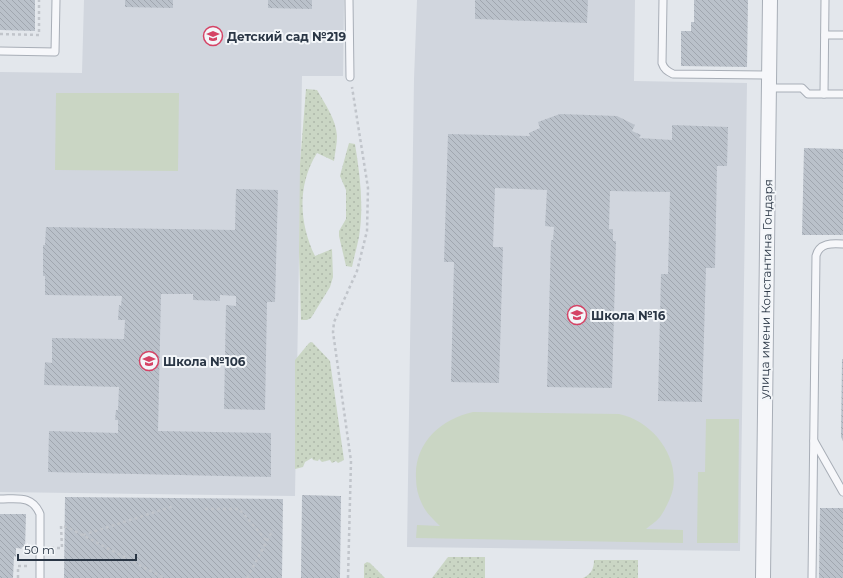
<svg xmlns="http://www.w3.org/2000/svg" width="843" height="578" viewBox="0 0 843 578" font-family="Montserrat,sans-serif">
<style>
.built{fill:#d1d6de}
.grass{fill:url(#grass-dots)}
.garden{fill:#cad6c4}
.building{fill:url(#building-back-hatch)}
.lines{fill:none;stroke-linecap:round;stroke-linejoin:round}
.service-casing{stroke:#a8aeb7;stroke-width:9}
.minor-casing{stroke:#a8aeb7;stroke-width:16}
.path{stroke:#c1c5cb;stroke-width:2.5;stroke-dasharray:3 3;stroke-linecap:butt}
.service{stroke:#f6f7fa;stroke-width:7}
.minor{stroke:#f6f7fa;stroke-width:14}
.labels{text-anchor:middle;dominant-baseline:central;stroke-width:4;stroke-linejoin:round;paint-order:stroke}
.poi-label{font-size:12px;font-weight:bold;fill:#2a3645;stroke:#f3f6f9;text-anchor:start}
.street-label{font-size:12px;fill:#2a3645;stroke:#f3f6f9}
</style>
<defs>
<pattern id="grass-dots" width="8" height="8" patternUnits="userSpaceOnUse"><rect width="8" height="8" fill="#cad6c4"/><path d="M2 2h.1M6 6h.1" fill="none" stroke="#aeb8aa" stroke-width="1.8" stroke-linecap="round"/></pattern>
<pattern id="building-back-hatch" width="6" height="6" patternUnits="userSpaceOnUse"><rect width="6" height="6" fill="#bac1ca"/><path d="M-1 5l2 2M0 0l6 6M5-1l2 2" fill="none" stroke="#a0a6af"/></pattern>
</defs>
<rect width="100%" height="100%" fill="#e3e7ec"/>
<!-- built -->
<g class="built">
<path d="M84,0H344L343,76H302L295,496L0,492V72L82,73Z"/>
<path d="M417,0H635L634,81L747,83L740,551L407,547L414,79Z"/>
</g>
<!-- grass -->
<g class="grass">
<path d="M306,89L317,90C325,104 336,119 337,136C337,144 335,153 334,161L317,153C297,185 299,223 315,256L332,249L333,277L330,287L311,318L307,320H301L299,252L300,164Z"/>
<path d="M349,143L355,144C360,175 364,206 359,237C357,247 354,257 352,267L346,266L339,236V231L346,219V190L340,176L341,172Z"/>
<path d="M312,342L330,361L344,460L338,463L336,461L332,463L330,460L322,462L319,459L318,461L313,460L312,458L305,462L303,467L295,469V360L309,343Z"/>
<path d="M448,557H485V578H432Z"/>
<path d="M594,560H638V578H583C591,574 594,569 594,560Z"/>
<path d="M367,562L370,563L385,578H364V564Z"/>
</g>
<!-- garden -->
<g class="garden">
<path d="M56,93H179L178,171L55,170Z"/>
<path d="M473,412L619,414C652,421 679,455 673,489C671,498 665,510 660,517C656,522 650,525 646,529L683,530V543L416,538L417,525L440,526C433,519 426,513 422,504C418,496 416,487 416,478C414,443 441,419 473,412Z"/>
<path d="M706,419H739L738,543H697L698,472H705Z"/>
</g>
<!-- building -->
<g class="building">
<path d="M0,0H35V31L0,30Z"/>
<path d="M125,0H173V8L125,7Z"/>
<path d="M268,0H312V9L268,8Z"/>
<path d="M475,0H588L587,23L475,19Z"/>
<path d="M694,0H748L747,67L681,66V31H691V22H694Z"/>
<path d="M560,114L617,116L635,125L632,131L641,135L639,138L672,140V125L728,127L727,166H717L715,268H706L702,402L658,401L661,274H668L670,192L610,191L609,229H613V241H616L612,388L547,387L551,240H553L554,227L545,226L547,190L495,188L493,247H503L499,383L451,382L454,262H444L448,134L530,136L529,133L540,128L538,122Z"/>
<path d="M804,148L843,149V235H802Z"/>
<path d="M236,189L278,190L275,302H267L265,410L224,409L226,305L236,306V296L220,295V301L193,300V294H161L158,431L271,433V477L48,472L49,431L118,433V420H115L116,410H118L119,387L44,385L45,362L52,363V338L124,339L125,320H118L119,305L121,306L122,296L45,295V276H43V245H45L46,227L235,230Z"/>
<path d="M842,359H843V441L841,437Z"/>
<path d="M302,495L341,496L340,578H301Z"/>
<path d="M65,497L283,499L282,578H64Z"/>
<path d="M820,508H843V578H819Z"/>
<path d="M0,514H26L25,549L16,548V557L14,556L13,578H0Z"/>
</g>
<g class="lines">
<defs>
<g id="service">
<path d="M349,0L350,77"/>
<path d="M663,0L662,63C664,69 667,71 673,74L769,75"/>
<path d="M825,35H843"/>
<path d="M0,51L55,52L56,0"/>
<path d="M769,88H802L808,94H843"/>
<path d="M824,94L825,0"/>
<path d="M814,441L843,492"/>
<path d="M0,499C18,499 32,495 40,514V578"/>
<path d="M812,578L816,256C819,243 832,243 843,244"/>
</g>
<path id="minor" d="M763,578L770,0"/>
</defs>
<!-- service casing -->
<use href="#service" class="service-casing"/>
<!-- minor casing -->
<use href="#minor" class="minor-casing"/>
<!-- path -->
<g class="path">
<path d="M0,34L39,35V0"/>
<path d="M205,509H239L267,541"/>
<path d="M83,535L174,506"/>
<path d="M51,548H62L61,526L67,527L164,578"/>
<path d="M18,578V566H30"/>
<path d="M247,578L273,530"/>
<path d="M348,578L351,461L333,332L334,322L357,271L367,231L368,188L352,87"/>
</g>
<!-- service -->
<use href="#service" class="service"/>
<!-- minor -->
<use href="#minor" class="minor"/>
</g>
<!-- icons -->
<defs>
<symbol id="school-ring" viewBox="-11 -11 22 22"><circle r="9.5" fill="#f3f6f9" stroke="#d54365" stroke-width="1.5"/><path d="M0-5L7-2L0 1L-7-2ZM-4 1L0 2.5L4 1V4Q0 6-4 4Z" fill="#d54365"/></symbol>
</defs>
<g fill-rule="evenodd">
<use href="#school-ring" x="202" y="25" width="22" height="22"/>
<use href="#school-ring" x="566" y="304" width="22" height="22"/>
<use href="#school-ring" x="138" y="350" width="22" height="22"/>
</g>
<g class="labels">
<!-- poi labels -->
<g class="poi-label">
<text x="227" y="36">Детский сад №219</text>
<text x="591" y="315">Школа №16</text>
<text x="163" y="361">Школа №106</text>
</g>
<!-- street labels -->
<g class="street-label">
<text transform="translate(766 289) rotate(-89)">улица имени Константина Гондаря</text>
</g>
</g>
<!-- scale -->
<path d="M18 554v6h118v-6" fill="none" stroke="#2a3645" stroke-width="2"/>
<text x="24" y="554" font-size="12" fill="#2a3645" stroke="#f3f6f9" stroke-width="3" paint-order="stroke">50 m</text>
</svg>
